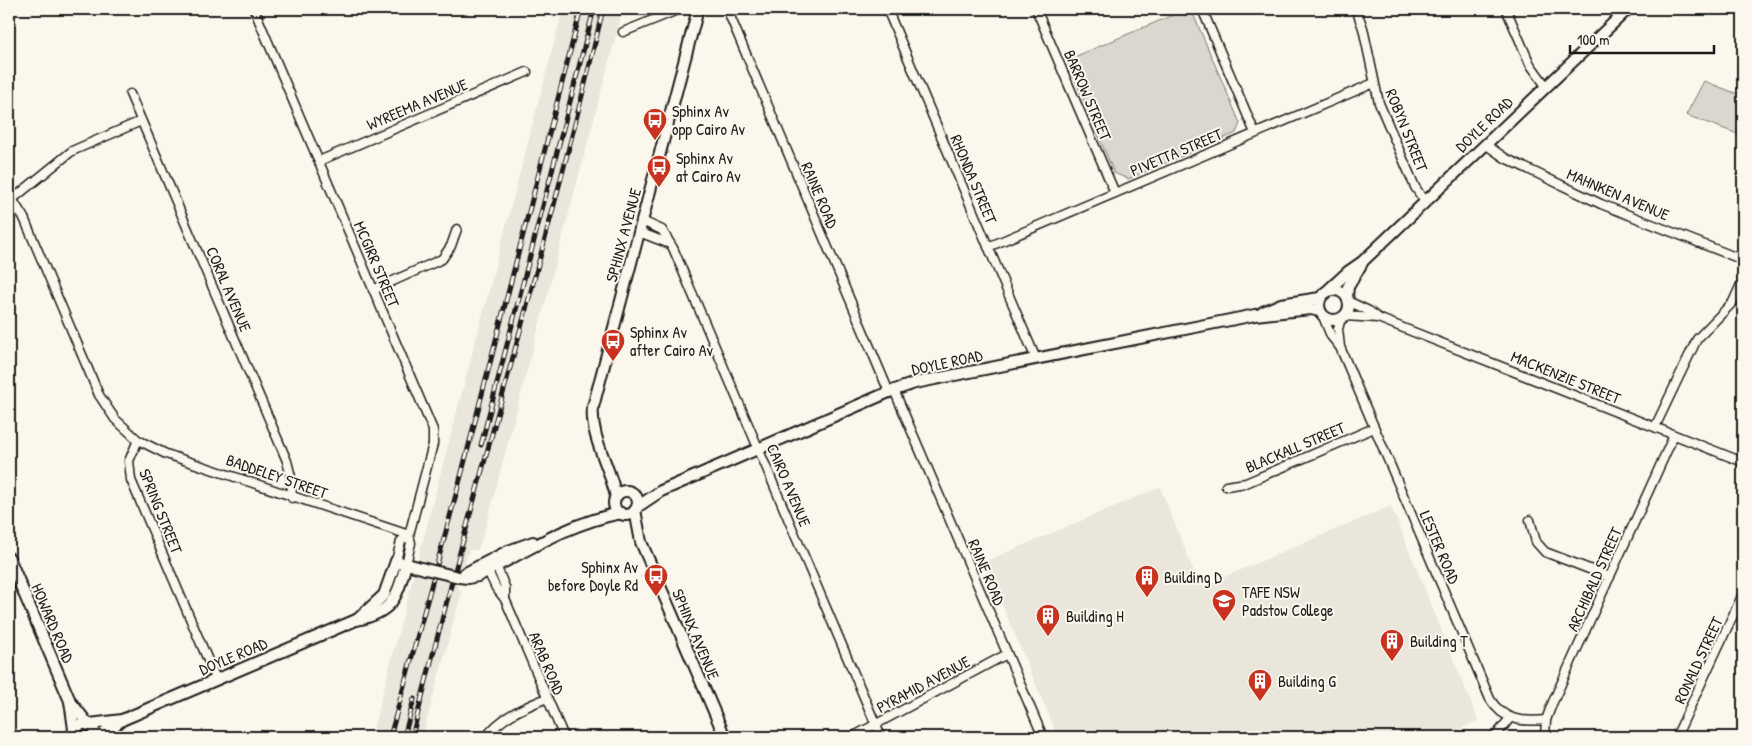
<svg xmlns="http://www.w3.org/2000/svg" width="1752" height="746" viewBox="0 0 1752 746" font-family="'Patrick Hand',sans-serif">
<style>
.built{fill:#eae6dc}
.green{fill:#dad7ce;stroke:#7b7a75}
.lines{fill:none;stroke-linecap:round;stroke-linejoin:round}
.minor-casing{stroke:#1c1c1c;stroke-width:11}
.tertiary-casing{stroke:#1c1c1c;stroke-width:14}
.minor{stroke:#fbf7ec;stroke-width:8}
.tertiary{stroke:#fbf7ec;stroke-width:10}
.rail-casing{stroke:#1c1c1c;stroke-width:5}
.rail{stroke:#fbf7ec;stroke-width:3;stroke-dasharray:9;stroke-linecap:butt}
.tertiary-bridge-casing{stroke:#1c1c1c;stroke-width:14;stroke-linecap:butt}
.tertiary-bridge{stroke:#fbf7ec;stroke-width:10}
.labels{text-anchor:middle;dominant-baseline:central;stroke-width:4;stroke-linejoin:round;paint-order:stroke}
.street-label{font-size:16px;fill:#1c1c1c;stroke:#fbf7ec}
.poi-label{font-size:16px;fill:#1c1c1c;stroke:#fbf7ec;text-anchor:start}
</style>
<rect width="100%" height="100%" fill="#fbf7ec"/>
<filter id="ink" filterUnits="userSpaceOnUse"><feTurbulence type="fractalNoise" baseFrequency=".02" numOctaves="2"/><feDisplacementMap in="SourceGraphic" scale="10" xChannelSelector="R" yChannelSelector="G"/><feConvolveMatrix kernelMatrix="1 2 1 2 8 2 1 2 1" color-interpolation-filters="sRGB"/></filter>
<g filter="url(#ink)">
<!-- built -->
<g class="built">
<path d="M563,9H623L487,522L478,550H469L458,589L462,591L422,737H371Z"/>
<path d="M1160,487L1200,587L1391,506L1478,720L1446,737H1058L984,562Z"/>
</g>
<!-- green -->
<g class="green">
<path d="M1187,9H1191L1240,123L1236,133L1128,179L1114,173L1067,60Z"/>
<path d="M1704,81L1743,96V136L1686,115Z"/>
</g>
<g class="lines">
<defs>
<g id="minor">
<path d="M254,9L433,430V444L409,535L411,543L406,564"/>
<path d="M727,9L889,392"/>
<path d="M887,9L1036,359"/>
<path d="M1036,9L1115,193"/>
<path d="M1202,9L1255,133"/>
<path d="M1356,9L1363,28L1379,103L1415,187L1425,202"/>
<path d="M1506,9L1530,64L1546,86"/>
<path d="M623,32L680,9"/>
<path d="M130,94L287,461L291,477L292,498"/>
<path d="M1485,144L1505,158L1601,204L1743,260"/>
<path d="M319,161L527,72"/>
<path d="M12,199L24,218L99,395L115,419L138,440L129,461L131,480L216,679"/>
<path d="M9,202L72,151L141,121"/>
<path d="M642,221L662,230L673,248L881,737"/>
<path d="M639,232L670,244"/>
<path d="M988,247L1374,83"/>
<path d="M373,290L442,259L451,246L457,229"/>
<path d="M1348,301L1369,311L1378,318L1743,462"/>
<path d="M1322,314L1331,336L1339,346"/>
<path d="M1344,316L1378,318"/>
<path d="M1341,318L1338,329L1340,347L1490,699C1503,721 1523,722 1546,720"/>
<path d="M894,390L1043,737"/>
<path d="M1655,427L1697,339L1733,302L1743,280"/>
<path d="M138,440L166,454L409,535"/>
<path d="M1226,486L1246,483L1374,428"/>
<path d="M1530,520L1536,542L1545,552L1610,577"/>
<path d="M396,561L401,541L409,535"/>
<path d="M495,563L505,587V599"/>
<path d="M486,567L496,588L505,599L564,737"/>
<path d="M486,737C502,716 523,708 547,698"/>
<path d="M852,737L1007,654"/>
<path d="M1495,737L1510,718"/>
<path d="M1545,737L1546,720L1552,704L1674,435"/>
<path d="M1676,737L1743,594"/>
</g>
<g id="tertiary">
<circle cx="1334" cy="305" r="15"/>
<path d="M1325,293L1349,271L1362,262L1628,9"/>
<path d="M1347,297L1348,287L1362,263"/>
<path d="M1263,312L1281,304L1320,298"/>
<circle cx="626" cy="503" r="12"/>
<path d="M616,497C610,466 590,437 593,407L698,9"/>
<path d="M637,507L661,491L889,392L915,383L1255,315L1311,309L1320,311"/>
<path d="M635,510L641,542L725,737"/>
<path d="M9,558L70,701L88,724"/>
<path d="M460,576L508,551L533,542"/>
<path d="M459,577L468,578L478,576C525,552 568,523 621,513"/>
<path d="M358,619L384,595L396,561L425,569"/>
<path d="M70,701L74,729"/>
<path d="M90,724L122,720"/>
<path d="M72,737L74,729L84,723L93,727L96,737"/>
<path d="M99,737L122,720L356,620C393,613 397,597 406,564"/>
</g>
</defs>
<!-- minor casing -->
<use href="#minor" class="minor-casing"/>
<!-- tertiary casing -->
<use href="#tertiary" class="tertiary-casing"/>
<!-- minor -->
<use href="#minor" class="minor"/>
<!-- tertiary -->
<use href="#tertiary" class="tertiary"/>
<defs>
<g id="rail">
<path d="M481,445L594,9"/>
<path d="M390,737L461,476L581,9"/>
<path d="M404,737L414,699"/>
<path d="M412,737C472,493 546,253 603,9"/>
</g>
</defs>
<!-- rail casing -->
<use href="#rail" class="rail-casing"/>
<!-- rail -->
<use href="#rail" class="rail"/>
<defs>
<path id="tertiary-bridge" d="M425,569L459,577"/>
</defs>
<!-- tertiary-bridge casing -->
<use href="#tertiary-bridge" class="tertiary-bridge-casing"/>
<!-- tertiary-bridge -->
<use href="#tertiary-bridge" class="tertiary-bridge"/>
</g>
</g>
<!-- icons -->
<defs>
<symbol id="bus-pin" viewBox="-11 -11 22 30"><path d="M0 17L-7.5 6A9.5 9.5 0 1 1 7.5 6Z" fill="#c8321e" stroke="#fbf7ec"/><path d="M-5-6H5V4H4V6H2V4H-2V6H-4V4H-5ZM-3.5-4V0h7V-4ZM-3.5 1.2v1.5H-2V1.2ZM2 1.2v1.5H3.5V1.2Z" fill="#fff"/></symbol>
<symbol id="building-pin" viewBox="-11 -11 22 30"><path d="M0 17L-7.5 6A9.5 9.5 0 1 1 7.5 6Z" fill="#c8321e" stroke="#fbf7ec"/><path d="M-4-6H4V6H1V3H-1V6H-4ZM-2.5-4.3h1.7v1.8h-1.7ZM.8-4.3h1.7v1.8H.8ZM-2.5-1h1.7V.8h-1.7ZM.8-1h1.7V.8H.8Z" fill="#fff"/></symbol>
<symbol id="university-pin" viewBox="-11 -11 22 30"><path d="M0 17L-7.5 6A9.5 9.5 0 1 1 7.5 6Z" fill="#c8321e" stroke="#fbf7ec"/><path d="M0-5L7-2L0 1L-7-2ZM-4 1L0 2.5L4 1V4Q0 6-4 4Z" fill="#fff"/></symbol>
</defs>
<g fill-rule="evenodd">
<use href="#bus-pin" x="641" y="106" width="28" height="38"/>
<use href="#bus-pin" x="645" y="153" width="28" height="38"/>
<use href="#bus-pin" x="599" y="327" width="28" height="38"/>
<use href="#bus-pin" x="642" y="562" width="28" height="38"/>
<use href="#building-pin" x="1133" y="563" width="28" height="38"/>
<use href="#university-pin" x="1210" y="587" width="28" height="38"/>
<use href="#building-pin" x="1034" y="602" width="28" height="38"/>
<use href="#building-pin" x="1378" y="627" width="28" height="38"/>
<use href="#building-pin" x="1246" y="667" width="28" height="38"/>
</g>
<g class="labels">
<!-- street labels -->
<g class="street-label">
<text transform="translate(1088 95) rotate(67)">BARROW STREET</text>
<text transform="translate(417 104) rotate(-23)">WYREEMA AVENUE</text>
<text transform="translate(1484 124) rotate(-44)">DOYLE ROAD</text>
<text transform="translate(1407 130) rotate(68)">ROBYN STREET</text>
<text transform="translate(1176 152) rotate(-23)">PIVETTA STREET</text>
<text transform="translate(974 179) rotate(67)">RHONDA STREET</text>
<text transform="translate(1618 194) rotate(23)">MAHNKEN AVENUE</text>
<text transform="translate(820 195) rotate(67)">RAINE ROAD</text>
<text transform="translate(623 235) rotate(-75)">SPHINX AVENUE</text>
<text transform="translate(377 264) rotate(67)">MCGIRR STREET</text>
<text transform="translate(229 289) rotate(67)">CORAL AVENUE</text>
<text transform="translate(947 362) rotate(-12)">DOYLE ROAD</text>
<text transform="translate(1566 377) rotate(22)">MACKENZIE STREET</text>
<text transform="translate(1295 447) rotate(-23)">BLACKALL STREET</text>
<text transform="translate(277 476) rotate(19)">BADDELEY STREET</text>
<text transform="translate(789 485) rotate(67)">CAIRO AVENUE</text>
<text transform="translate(161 511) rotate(68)">SPRING STREET</text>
<text transform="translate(1440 547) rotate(67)">LESTER ROAD</text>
<text transform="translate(987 572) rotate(67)">RAINE ROAD</text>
<text transform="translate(1594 579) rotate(-66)">ARCHIBALD STREET</text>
<text transform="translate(53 623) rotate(67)">HOWARD ROAD</text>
<text transform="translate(696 634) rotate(67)">SPHINX AVENUE</text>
<text transform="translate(233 656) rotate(-23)">DOYLE ROAD</text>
<text transform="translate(1698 660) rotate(-65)">RONALD STREET</text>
<text transform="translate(547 663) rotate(67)">ARAB ROAD</text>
<text transform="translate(923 684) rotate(-28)">PYRAMID AVENUE</text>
</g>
<!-- poi labels -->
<g class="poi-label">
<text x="672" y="111">Sphinx Av<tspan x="672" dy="18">opp Cairo Av</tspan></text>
<text x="676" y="158">Sphinx Av<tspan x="676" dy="18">at Cairo Av</tspan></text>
<text x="630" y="332">Sphinx Av<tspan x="630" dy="18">after Cairo Av</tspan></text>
<text x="638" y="567" text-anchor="end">Sphinx Av<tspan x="638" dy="18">before Doyle Rd</tspan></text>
<text x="1164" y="577">Building D</text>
<text x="1242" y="592">TAFE NSW<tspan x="1242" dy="18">Padstow College</tspan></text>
<text x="1066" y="616">Building H</text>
<text x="1410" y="641">Building T</text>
<text x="1278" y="681">Building G</text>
</g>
</g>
<!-- margin -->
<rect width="1752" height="746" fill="none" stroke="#fbf7ec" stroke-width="30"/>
<rect x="15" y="15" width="1722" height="716" fill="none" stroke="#1c1c1c" stroke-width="2" filter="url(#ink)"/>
<!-- scale -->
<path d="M1570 45v8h144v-8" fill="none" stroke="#1c1c1c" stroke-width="2.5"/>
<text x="1577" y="45" font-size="15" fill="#1c1c1c" stroke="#fbf7ec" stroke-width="4" paint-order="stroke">100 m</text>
</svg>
